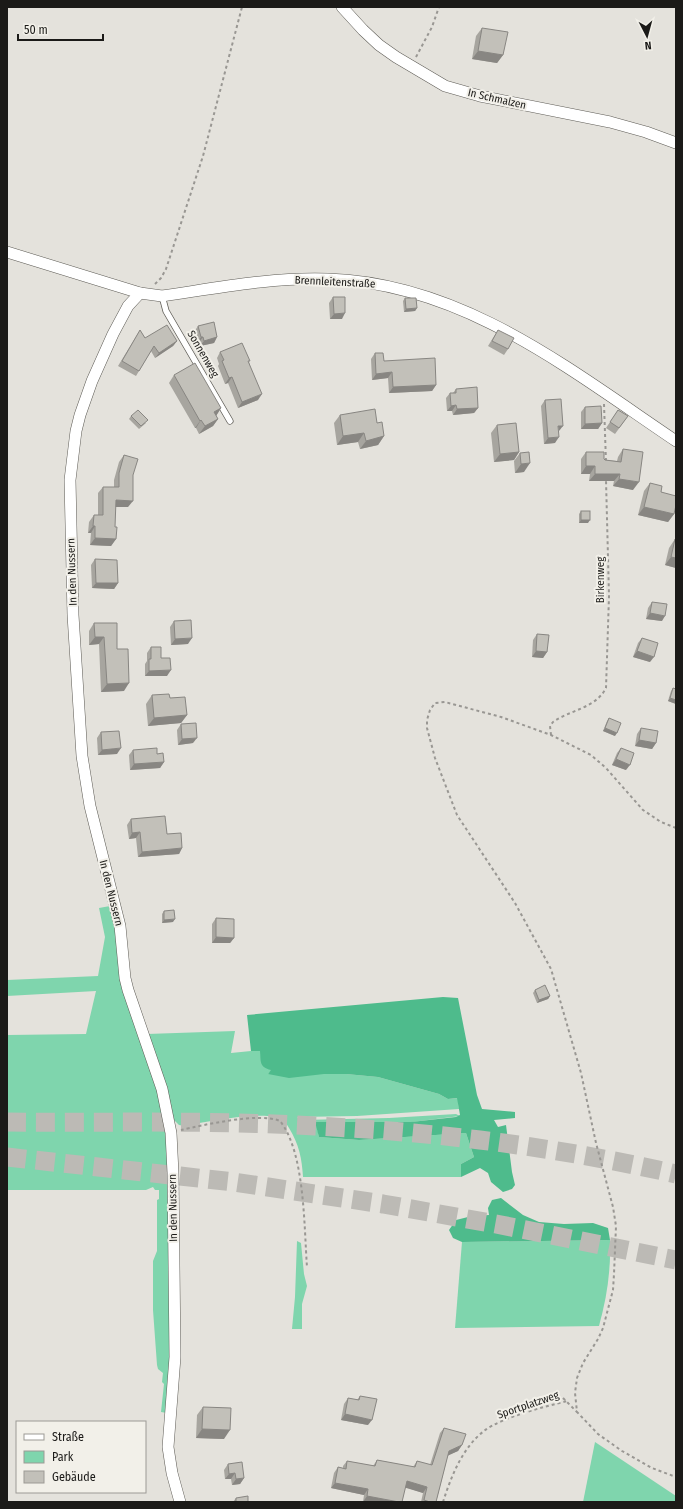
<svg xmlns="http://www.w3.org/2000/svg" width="683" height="1509" viewBox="0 0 683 1509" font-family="'Fira Sans Condensed',sans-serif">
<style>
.green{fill:#7fd5ad}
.forest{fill:#4ebb8c}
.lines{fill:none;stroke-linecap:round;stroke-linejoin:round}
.motorway-tunnel{stroke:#bcbab5;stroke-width:19;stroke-dasharray:19 10;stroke-linecap:butt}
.service-casing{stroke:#5e5c56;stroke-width:7}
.minor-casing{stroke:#5e5c56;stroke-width:12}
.path{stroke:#999793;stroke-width:2;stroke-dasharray:3 3;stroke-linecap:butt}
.service{stroke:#fff;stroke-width:5.5}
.minor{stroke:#fff;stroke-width:11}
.wall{fill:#a7a59f}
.shaded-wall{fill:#888682}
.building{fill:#c2c0b9;stroke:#888682}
.labels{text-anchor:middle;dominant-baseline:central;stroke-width:4;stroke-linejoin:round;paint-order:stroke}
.street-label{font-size:11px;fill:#1b1a18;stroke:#f2f0e9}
</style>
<rect width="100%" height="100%" fill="#e4e2dc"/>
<!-- green -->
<g class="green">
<path d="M110,906L116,925L121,984L151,1066L163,1111L168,1155L172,1338L167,1413L161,1412L164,1384L162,1382L163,1373L158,1369L157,1365L153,1310V1261L157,1251V1200L159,1199V1190H155L153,1187L146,1190H7V1035L86,1034L96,991L7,996V980L98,976L105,937L99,908Z"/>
<path d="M235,1031L231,1053L260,1050L272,1070L268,1074H346L378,1077L439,1094L448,1099L458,1098L459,1109L357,1116L297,1117L302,1120L389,1118L456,1114L460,1116L412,1122H316L319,1137L359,1140L466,1133L474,1157L461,1164V1177H303C302,1159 299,1144 289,1128C287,1125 285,1121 281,1119C266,1110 204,1122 185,1126L179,1125L174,1120L147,1034Z"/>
<path d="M610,1240C611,1270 607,1297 599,1326L455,1328L462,1242Z"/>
<path d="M297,1241L301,1243L304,1274L307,1286L302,1304V1329H292L295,1297Z"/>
<path d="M595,1442L676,1496V1502H583Z"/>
</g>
<!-- forest -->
<g class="forest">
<path d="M443,997L458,998L477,1095L482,1109L515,1112V1118L494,1120L498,1127L506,1125L512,1172L515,1185L512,1189L503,1192L491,1182L488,1173L480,1168L461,1177V1164L474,1157L466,1133L359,1140L319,1137L315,1122H411L456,1117L460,1115L457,1098L448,1099L439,1094L378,1077L346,1074H324L289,1078L268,1074L271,1070C259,1067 261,1062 260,1051H251L247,1015Z"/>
<path d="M501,1198L523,1215L539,1222L564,1224L593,1223L608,1228L610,1240L462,1242L453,1238L449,1230L456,1220L472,1216L489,1215L488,1208L492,1200Z"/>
</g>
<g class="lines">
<!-- motorway-tunnel -->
<g class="motorway-tunnel">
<path d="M7,1122C109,1123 212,1120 315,1126C436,1132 558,1147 676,1174"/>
<path d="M7,1157L234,1182L383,1204L496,1224L676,1260"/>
</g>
<defs>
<path id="service" d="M162,296L166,311L230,421"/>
<g id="minor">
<path d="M342,7L363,30L379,45L396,57L445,86L480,96L610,122L646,132L676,143"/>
<path d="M7,252L140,293L162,296C217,288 272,277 328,279C462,283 569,369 676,441"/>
<path d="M140,293L128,306L113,334L92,381L80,415L76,431L70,480L73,615L82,756L90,806L120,926L125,978L128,990L162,1089L171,1133L173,1173L175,1357L168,1447L172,1473L180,1502"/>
</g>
</defs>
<!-- service casing -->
<use href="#service" class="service-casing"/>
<!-- minor casing -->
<use href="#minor" class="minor-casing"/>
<!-- path -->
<g class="path">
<path d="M416,57L432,27L439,7"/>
<path d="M155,284L161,278L166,269L203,156L242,7"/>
<path d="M604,404L606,462"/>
<path d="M551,735L550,726L553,722C570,710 596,708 606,688L609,596L606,480"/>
<path d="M676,828L661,822L643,810L606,768L591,755L551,735L501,717L445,702L435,703L430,710L427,720V728L435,758L457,815L515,903L551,969L581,1073L596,1143L613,1207L616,1226L614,1274L613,1290L603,1328L598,1339L583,1363L577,1378L575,1393L577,1412L598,1434L622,1451L652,1468L676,1477"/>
<path d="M181,1130C203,1125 260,1112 280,1121C305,1152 304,1227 307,1267"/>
<path d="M563,1398L577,1412"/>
<path d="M443,1502C451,1477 462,1448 484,1431C502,1417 544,1407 567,1401"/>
</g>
<!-- service -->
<use href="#service" class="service"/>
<!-- minor -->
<use href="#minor" class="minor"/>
</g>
<!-- wall -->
<g class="wall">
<path d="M482,28L503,55L497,63L472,59L476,36Z"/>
<path d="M333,297L342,319H330L329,303Z"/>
<path d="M405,298L417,308L415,311L404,312L403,301Z"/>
<path d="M198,326L217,337L214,343L200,346L199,342L197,343L194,332Z"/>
<path d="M140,330L145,338L177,341L173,346L155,358L151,351L136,376L118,366Z"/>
<path d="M498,330L508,349L504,355L488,346Z"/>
<path d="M220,352L249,362L258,400L238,408L228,383L225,384L218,366L219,364L217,358Z"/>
<path d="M375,353L384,361L436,385L432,391L389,393L388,378L372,380L371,359Z"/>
<path d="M174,375L221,408L216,416L218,419L213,426L199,434L196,428H195L169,383Z"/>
<path d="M456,389L478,408L474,413L453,415L452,411H447L446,398L450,393H453Z"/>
<path d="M545,400L555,443L544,444L541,406Z"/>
<path d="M585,407L602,423L598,429H581V412Z"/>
<path d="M618,410L628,416L615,434L606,428Z"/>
<path d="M340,415L377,423L384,436L378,445L360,449L358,442L337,445L334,423Z"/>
<path d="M131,416L146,423L139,429L129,419Z"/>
<path d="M497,425L519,452L514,460L494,462L491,433Z"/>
<path d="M623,449L633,490L613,486L614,481H589L590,474H581V459L586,452L605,460L617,461L618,457Z"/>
<path d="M520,453L524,472L515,473L514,461Z"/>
<path d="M124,455L133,475L128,507H115V527L116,539L111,546L90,545L91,533H88L89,522L94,515H98V493L103,487H114V480L119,462Z"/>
<path d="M650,483L661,492L674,514L668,522L638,515L644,491Z"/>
<path d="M581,511L588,523H579V514Z"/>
<path d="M675,539L676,540V568L665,565L669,548Z"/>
<path d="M95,559L118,583L114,589L92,588L91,565Z"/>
<path d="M652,602L662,621L646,619L648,608Z"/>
<path d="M174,621L188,644L171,645L170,627Z"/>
<path d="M94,623L117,649L124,691L101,692L99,644L89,645V631Z"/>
<path d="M537,634L547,652L543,658L532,657L533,640Z"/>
<path d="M642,638L650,662L633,657L638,643Z"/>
<path d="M151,647L161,658L167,676H145V664L147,661V653Z"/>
<path d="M673,688L676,704L668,701L671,691Z"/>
<path d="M152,695L170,698L187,715L181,723L148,726L146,704Z"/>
<path d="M609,718L615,736L603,731L607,721Z"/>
<path d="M181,724L193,743L178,745L177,730Z"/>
<path d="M641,728L656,743L652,749L635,746L637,734Z"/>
<path d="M101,732L117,754L98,755L97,738Z"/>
<path d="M621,748L626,770L612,765L617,753Z"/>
<path d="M133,750L157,754L164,762L160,768L130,770L129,755Z"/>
<path d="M131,819L167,834L182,848L179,854L138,857L136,838L129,839L127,825Z"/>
<path d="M164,911L173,922L162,923V914Z"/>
<path d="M216,918L234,938L230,943H212V924Z"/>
<path d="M535,990L550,996L548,999L537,1003L533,993Z"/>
<path d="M360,1396L368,1425L341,1420L344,1404L348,1398L357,1400Z"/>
<path d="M203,1407L224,1439L196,1438L197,1415Z"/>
<path d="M444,1428L462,1445L458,1451L448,1455L436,1502H421L423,1493L405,1487L402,1502H363L364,1495L331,1488L334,1473L338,1467L343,1468V1466L347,1461L373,1466L377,1460L413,1467L417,1461L430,1465L440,1433Z"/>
<path d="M228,1464L244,1478L240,1484L232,1485L231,1479H225L224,1470Z"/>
<path d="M236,1498L248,1502H233Z"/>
</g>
<!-- shaded-wall -->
<g class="shaded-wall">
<path d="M478,51L503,55L497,63L472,59Z"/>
<path d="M417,308L415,311L404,312L406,309Z"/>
<path d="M345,313L342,319H330L334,314Z"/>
<path d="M201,337H203L199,342L197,343Z"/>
<path d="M217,337L214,343L200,346L204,341Z"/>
<path d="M177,341L173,346L155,358L159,353Z"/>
<path d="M392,372L388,378L372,380L376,374Z"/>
<path d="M232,377L228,383L225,384L229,378Z"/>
<path d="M436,385L432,391L389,393L393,387Z"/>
<path d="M262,394L258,400L238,408L242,402Z"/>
<path d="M456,405L452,411H447L451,406Z"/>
<path d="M221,408L216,416L214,412Z"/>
<path d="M478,408L474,413L453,415L457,409Z"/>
<path d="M218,419L213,426L199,434L205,426Z"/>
<path d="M201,420L196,428H195L200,421Z"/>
<path d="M602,423L598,429H581L585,424Z"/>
<path d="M558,426H563L559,431Z"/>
<path d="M364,433L358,442L337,445L343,436Z"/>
<path d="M384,436L378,445L360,449L366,441Z"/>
<path d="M559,437L555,443L544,444L548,438Z"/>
<path d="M519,452L514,460L494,462L500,454Z"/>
<path d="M530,463L524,472L515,473L521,464Z"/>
<path d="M586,466H595L590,474H581Z"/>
<path d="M595,474H620L614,481H589Z"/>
<path d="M619,479L639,482L633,490L613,486Z"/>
<path d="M116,500L133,501L128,507H111Z"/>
<path d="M644,507L674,514L668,522L638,515Z"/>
<path d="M581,520H590L588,523H579Z"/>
<path d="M93,526H95L91,533H88Z"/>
<path d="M95,538L116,539L111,546L90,545Z"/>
<path d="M671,557L676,558V568L665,565Z"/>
<path d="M96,583H118L114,589L92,588Z"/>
<path d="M650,613L665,616L662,621L646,619Z"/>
<path d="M95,637H104L99,644L89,645Z"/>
<path d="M192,638L188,644L171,645L175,639Z"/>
<path d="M536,651L547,652L543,658L532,657Z"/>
<path d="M637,651L654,657L650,662L633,657Z"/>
<path d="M171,670L167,676H145L149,671Z"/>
<path d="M129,683L124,691L101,692L107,684Z"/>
<path d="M670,698L676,700V704L668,701Z"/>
<path d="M187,715L181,723L148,726L154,718Z"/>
<path d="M605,728L617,733L615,736L603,731Z"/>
<path d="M197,738L193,743L178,745L182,739Z"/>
<path d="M639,740L656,743L652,749L635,746Z"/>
<path d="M121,748L117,754L98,755L102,750Z"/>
<path d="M616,759L630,765L626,770L612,765Z"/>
<path d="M164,762L160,768L130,770L134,764Z"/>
<path d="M140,832L136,838L129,839L132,833Z"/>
<path d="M182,848L179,854L138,857L142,852Z"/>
<path d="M175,919L173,922L162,923L164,920Z"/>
<path d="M216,937L234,938L230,943H212Z"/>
<path d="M550,996L548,999L537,1003L539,1000Z"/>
<path d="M345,1414L372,1420L368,1425L341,1420Z"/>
<path d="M202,1429L230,1430L224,1439L196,1438Z"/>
<path d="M462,1445L458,1451L445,1457L449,1451Z"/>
<path d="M235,1473L231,1479H225L229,1474Z"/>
<path d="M244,1478L240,1484L232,1485L236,1479Z"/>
<path d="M407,1481L427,1487L423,1493L403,1487Z"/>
<path d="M335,1483L368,1489L364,1495L331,1488Z"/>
<path d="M367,1496L399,1502H363Z"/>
</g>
<!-- building -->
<g class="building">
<path d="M482,28L508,32L503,55L478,51Z"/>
<path d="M333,297H345V313L334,314Z"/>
<path d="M405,298H416L417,308L406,309Z"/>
<path d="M214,322L217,337L204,341L203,337H201L198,326Z"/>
<path d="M167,325L177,341L159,353L154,346L139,371L122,361L140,330L145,338Z"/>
<path d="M498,330L514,338L508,349L492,341Z"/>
<path d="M242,343L250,361H248L262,394L242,402L232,377L229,378L222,361L224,360L220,352Z"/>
<path d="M375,353H383L384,361L435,358L436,385L393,387L392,372L376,374Z"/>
<path d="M195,363L221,408L214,412L218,419L205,426L201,420L200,421L174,375Z"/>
<path d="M477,387L478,408L457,409L456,405L451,406L450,393H456V389Z"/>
<path d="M561,399L563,426H558L559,437L548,438L545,400Z"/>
<path d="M601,406L602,423L585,424V407Z"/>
<path d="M375,409L377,423L382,422L384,436L366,441L364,433L343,436L340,415Z"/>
<path d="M138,410L148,420L141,426L131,416Z"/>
<path d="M618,410L628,416L619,428L610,422Z"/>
<path d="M516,423L519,452L500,454L497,425Z"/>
<path d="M623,449L643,452L639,482L619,479L620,474H595V466H586V452H604V459L605,460L621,462Z"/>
<path d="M529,452L530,463L521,464L520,453Z"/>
<path d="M124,455L138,459L133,475V501L116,500L115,527H117L116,539L95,538V526H93L94,515H103V487H119V473Z"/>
<path d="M650,483L662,486L661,492L676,496V505L674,514L644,507Z"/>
<rect x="581" y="511" width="9" height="9"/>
<path d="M675,539L676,540V558L671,557Z"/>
<path d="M95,559L117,560L118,583H96Z"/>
<path d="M652,602L667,604L665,616L650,613Z"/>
<path d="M191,620L192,638L175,639L174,621Z"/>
<path d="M94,623H117V649H128L129,683L107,684L104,637H95Z"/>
<path d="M537,634L549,635L547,652L536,651Z"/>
<path d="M642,638L658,643L654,657L637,651Z"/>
<path d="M151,647H161V658H170L171,670L149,671V659H151Z"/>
<path d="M673,688L676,689V700L670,698Z"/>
<path d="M169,694L170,698L185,697L187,715L154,718L152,695Z"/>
<path d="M609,718L621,723L617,733L605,728Z"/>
<path d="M196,723L197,738L182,739L181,724Z"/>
<path d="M641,728L658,731L656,743L639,740Z"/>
<path d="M119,731L121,748L102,750L101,732Z"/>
<path d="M157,748V754L163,753L164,762L134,764L133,750Z"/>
<path d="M621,748L634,753L630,765L616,759Z"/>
<path d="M165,816L167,834L181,833L182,848L142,852L140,832L132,833L131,819Z"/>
<path d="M174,910L175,919L164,920V911Z"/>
<path d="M216,918L234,919V938L216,937Z"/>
<path d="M545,985L550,996L539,1000L535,990Z"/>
<path d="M360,1396L377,1399L372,1420L345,1414L348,1398L359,1400Z"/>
<path d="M203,1407L231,1408L230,1430L202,1429Z"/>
<path d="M444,1428L466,1434L462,1445L449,1451L436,1502H430L424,1500L427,1487L407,1481L402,1502H399L367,1496L368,1489L335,1483L338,1467L346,1469L347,1461L375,1466L377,1460L415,1467L417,1461L432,1465Z"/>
<path d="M242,1462L244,1478L236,1479L235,1473L229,1474L228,1464Z"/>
<path d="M248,1496V1502H236V1498Z"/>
</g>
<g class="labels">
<!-- street labels -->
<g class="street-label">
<text transform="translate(497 99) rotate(13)">In Schmalzen</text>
<text transform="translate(335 282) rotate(3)">Brennleitenstraße</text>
<text transform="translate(203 354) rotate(60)">Sonnenweg</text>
<text transform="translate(72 572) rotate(-92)">In den Nussern</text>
<text transform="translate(600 580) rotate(-90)">Birkenweg</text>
<text transform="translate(111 893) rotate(76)">In den Nussern</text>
<text transform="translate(173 1208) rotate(-91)">In den Nussern</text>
<text transform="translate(528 1405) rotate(-19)">Sportplatzweg</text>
</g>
</g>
<!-- border -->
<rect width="683" height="1509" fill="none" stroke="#1b1a18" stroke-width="16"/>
<!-- legend -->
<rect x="16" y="1421" width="130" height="72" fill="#f2f0e9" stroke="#9c9a95"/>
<rect x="24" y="1434" width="20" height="6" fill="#ffffff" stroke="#9c9a95"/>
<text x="52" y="1441" font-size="12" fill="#1b1a18">Straße</text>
<rect x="24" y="1451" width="20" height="12" fill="#7fd5ad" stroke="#9c9a95"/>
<text x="52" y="1461" font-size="12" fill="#1b1a18">Park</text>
<rect x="24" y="1471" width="20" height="12" fill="#c2c0b9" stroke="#9c9a95"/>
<text x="52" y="1481" font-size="12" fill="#1b1a18">Gebäude</text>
<!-- north arrow -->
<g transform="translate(647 36) rotate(174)" stroke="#f2f0e9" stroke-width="3" paint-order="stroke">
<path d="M0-3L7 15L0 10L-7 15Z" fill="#1b1a18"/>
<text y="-6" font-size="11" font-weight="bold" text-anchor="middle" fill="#1b1a18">N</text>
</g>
<!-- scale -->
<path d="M18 34v6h85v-6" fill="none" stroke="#1b1a18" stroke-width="2"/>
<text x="24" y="34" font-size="12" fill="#1b1a18" stroke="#f2f0e9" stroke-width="3" paint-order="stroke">50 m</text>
</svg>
